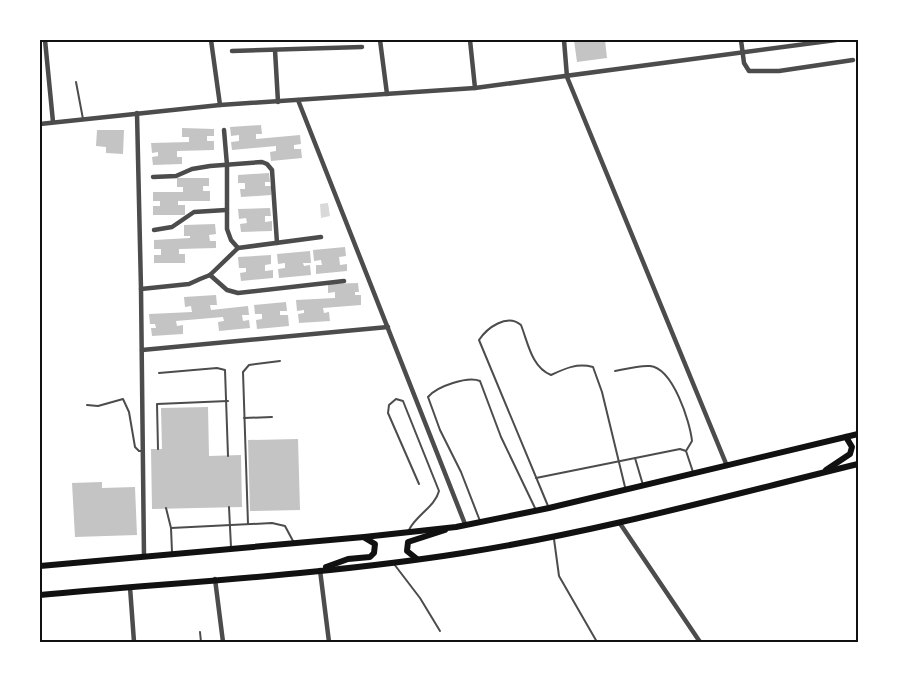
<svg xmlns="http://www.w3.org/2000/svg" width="898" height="682" viewBox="0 0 898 682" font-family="'Fira Sans',sans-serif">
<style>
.water{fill:#d9d9d9}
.building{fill:#c4c4c4}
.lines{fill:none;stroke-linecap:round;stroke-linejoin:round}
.service{stroke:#4c4c4c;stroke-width:2}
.minor{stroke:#4c4c4c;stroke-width:4.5}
.primary{stroke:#111;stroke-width:6}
.neatline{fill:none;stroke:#111;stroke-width:2}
</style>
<rect width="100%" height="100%" fill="#fff"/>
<!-- water -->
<path class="water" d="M328,203L330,216L321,218L320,204Z"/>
<!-- building -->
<g class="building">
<path d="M574,40H605L607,58L577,62Z"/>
<path d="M261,125L262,134H256V139L300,135L301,144L294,145V149H301L302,158L271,161L270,152L276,151V146L232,150L231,142L239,141V135L231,136L230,127Z"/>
<path d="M182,128L214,129V136H207V141H214V150L177,151V157H182V164L153,165L152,157L158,156V152L152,153L151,143L189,142V137H182Z"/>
<path d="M97,130H124L123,154L106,153V147L96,146Z"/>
<path d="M269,173L270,182H265V186H271V195L241,197L240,189H245V183H238V175Z"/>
<path d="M177,178H209V186H203V191H210V201H178V205H185V215H153V206H160V201H153V192H183V187H177Z"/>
<path d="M270,208L271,216H265V222L272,221V231L241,232L240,224L247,223L246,218L239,219L238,209Z"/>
<path d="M215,224L216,234L209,235L210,241H216V248L179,249V254H185V263H154V255H161V249H154V240L190,238V236H184V225Z"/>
<path d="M345,247L346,256L339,257L340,265L347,264V271L316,274V265H322L321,260L314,261L313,250Z"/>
<path d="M310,251L311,263H303L304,266L310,265L311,275L279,278L278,269L285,268V263L278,264L277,254Z"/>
<path d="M271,255V264L265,265V271L273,270V278L241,281L240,273L246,272V268H239L238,257Z"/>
<path d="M358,283L359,292H355V295H361V305L323,308L324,313L329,312L330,321L299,323L298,314L304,313V310L297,311L296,300L335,298V292L328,293V284Z"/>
<path d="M216,295L217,305H210L211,310L248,306L249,315H242L243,321L249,320L250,328L219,331L218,322L224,321L223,317L176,321L177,326L183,325V334L152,336L151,328H156L155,324H150L149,314L192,312L191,306L185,307L184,297Z"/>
<path d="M286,302L287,311H280V315H288L289,326L257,329L256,320L262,319V314H255L254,305Z"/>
<path d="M208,407L209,456L241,455L242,507L152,509L151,449H162L161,408Z"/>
<path d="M298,439L300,510L250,511L248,440Z"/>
<path d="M102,482V488L135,487L137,535L75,537L72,483Z"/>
</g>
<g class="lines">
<!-- service -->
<g class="service">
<path d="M76,82L83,119"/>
<path d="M615,371C625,369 640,365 650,366C673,368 690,422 692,441L686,451"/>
<path d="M159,373L217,368L225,370L228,456"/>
<path d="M87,405L98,406L123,399L129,412L135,447L139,451H143"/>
<path d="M244,418L272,417"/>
<path d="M158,449L157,404L228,401"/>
<path d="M635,458L643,485"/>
<path d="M536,478L680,449L686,451L693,472"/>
<path d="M548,506L479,340C487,328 507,313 521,325C528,343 532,368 551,375C566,368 577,363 593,367L602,392L625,487"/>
<path d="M229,507L231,547"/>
<path d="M166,508L171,528L172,552"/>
<path d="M480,521L461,472L440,430L428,397C437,386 468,376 480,381L501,437L535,508"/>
<path d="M248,524L243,372L249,365L280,361"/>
<path d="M171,528L272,523L285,526L293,541"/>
<path d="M409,530C416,515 435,507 439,491L403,401L396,399L389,405L388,413L419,484"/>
<path d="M554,539L559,576L597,642"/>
<path d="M394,564L420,598L440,631"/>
<path d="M200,632L201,642"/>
</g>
<!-- minor -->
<g class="minor">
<path d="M45,40L53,122"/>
<path d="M211,40L220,105"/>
<path d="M380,40L387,94"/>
<path d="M470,40L475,88"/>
<path d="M564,40L567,77L727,466"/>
<path d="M741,40L744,63L749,71H779L853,60"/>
<path d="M275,50L278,102"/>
<path d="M232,51L362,47"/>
<path d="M298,100L465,524"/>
<path d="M137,113L141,289L144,557"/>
<path d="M40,124L220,105L475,88L836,40"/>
<path d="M224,130L227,165V229L231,240L238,248"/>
<path d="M153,177L176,176L192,169L210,166L262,162L267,164L272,170L277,243"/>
<path d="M154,230L172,227L194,212L226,210"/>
<path d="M210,275L227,290L238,293L344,281"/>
<path d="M141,289L189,284L200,279L210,275L238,248L321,237"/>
<path d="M142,350L388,327"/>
<path d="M619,522L700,642"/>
<path d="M320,570L329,642"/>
<path d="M215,579L223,642"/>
<path d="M130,587L134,642"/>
</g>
<!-- primary -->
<g class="primary">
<path d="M826,470L850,454L852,447L846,437"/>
<path d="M417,559L407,551L408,542L445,530"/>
<path d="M40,566L364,537L456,527L549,508L858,434"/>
<path d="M326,567L348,559L370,557L374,553L375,544L365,538"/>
<path d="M40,595C181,582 323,575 463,553C597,532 727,496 858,464"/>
</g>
</g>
<!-- border -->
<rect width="898" height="682" fill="none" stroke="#ffffff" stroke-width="82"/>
<rect x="41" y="41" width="816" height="600" class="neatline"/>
</svg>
